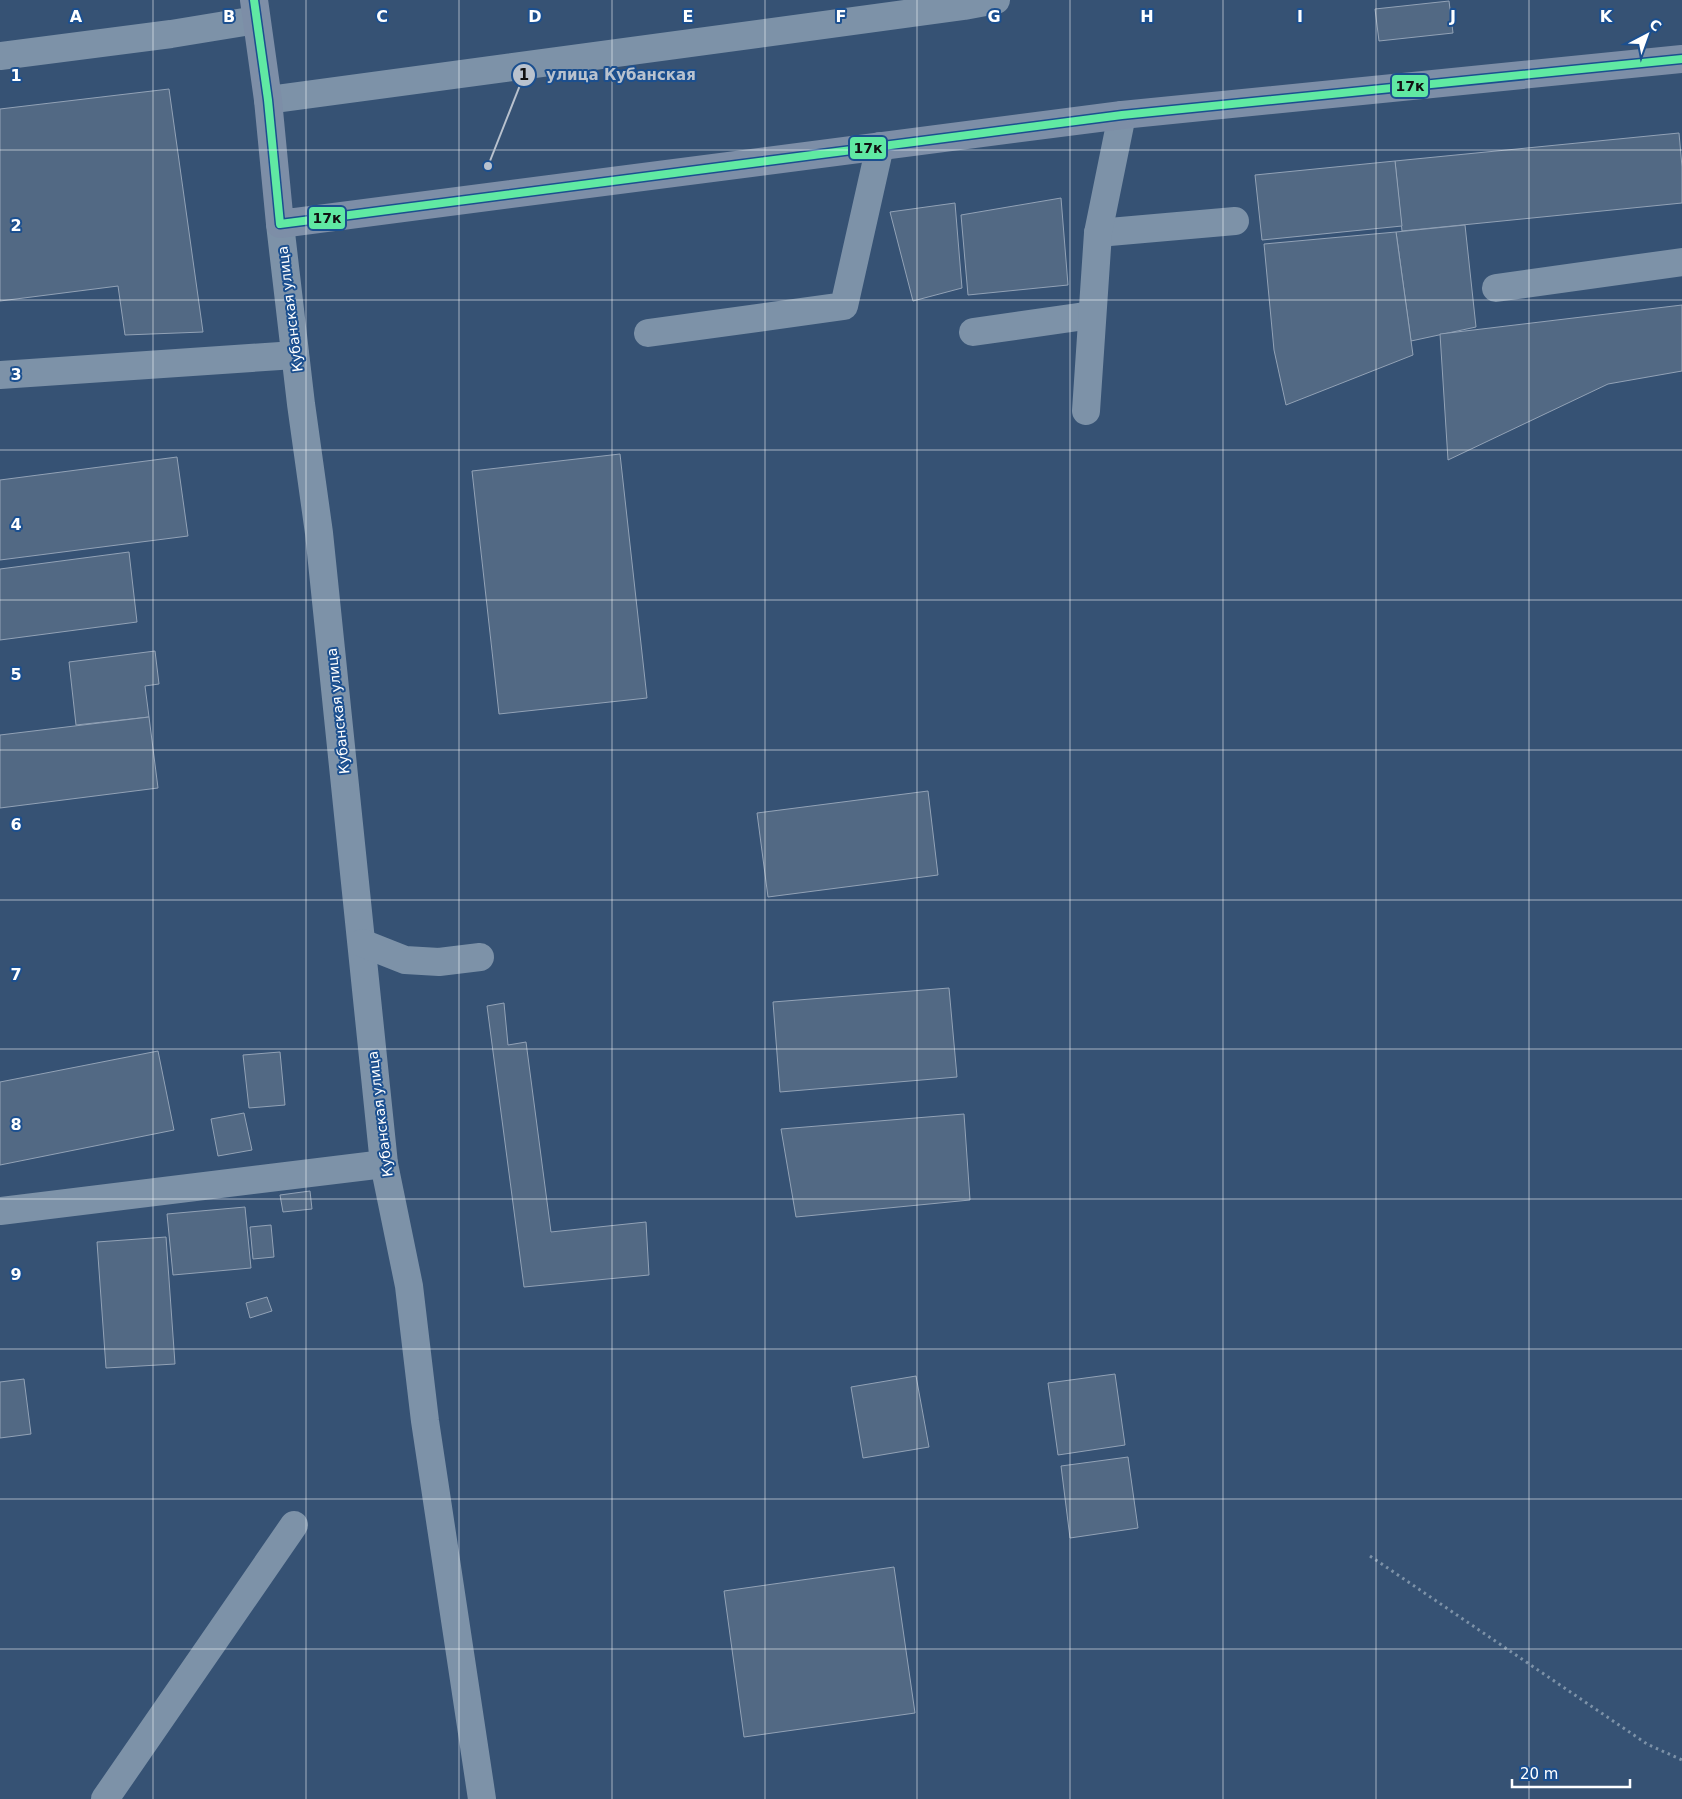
<svg xmlns="http://www.w3.org/2000/svg" width="1682" height="1799" viewBox="0 0 1682 1799" font-family="'DejaVu Sans',sans-serif">
<style>
.building{fill:#526984;stroke:#92a2b6}
.lines{fill:none;stroke-linecap:round;stroke-linejoin:round}
.path{stroke:#7d92a8;stroke-width:3;stroke-dasharray:2.5 4;stroke-linecap:butt}
.minor{stroke:#7d92a8;stroke-width:28}
.major{stroke:#7d8ea7;stroke-width:28}
.bus-1-casing{stroke:#1b4f8f;stroke-width:11}
.bus-1{stroke:#60e9a3;stroke-width:8}
.grid{fill:none;stroke:#fff;stroke-width:1;stroke-opacity:0.55}
.labels{text-anchor:middle;dominant-baseline:central;stroke-width:4;stroke-linejoin:round;paint-order:stroke}
.street-label{font-size:14px;fill:#fff;stroke:#1b4f8f}
.grid-label{font-size:16px;text-anchor:middle;font-weight:bold;fill:#fff;stroke:#1b4f8f;stroke-width:4;stroke-linejoin:round;paint-order:stroke}
.leader{fill:none;stroke:#b9c2ce;stroke-width:2}
.callout-dot{fill:#b9c2ce;stroke:#1b4f8f;stroke-width:2}
.mark-label{font-size:15px;text-anchor:middle;font-weight:bold;fill:#111}
.callout-label{font-size:15px;text-anchor:middle;font-weight:bold;fill:#b9c2ce;stroke:#1b4f8f;stroke-width:4;stroke-linejoin:round;paint-order:stroke}
.line-badge{stroke:#1b4f8f;stroke-width:2}
.pale-badge-label{font-size:14px;text-anchor:middle;font-weight:bold;fill:#111}
</style>
<rect width="100%" height="100%" fill="#365274"/>
<!-- building -->
<g class="building">
<path d="M1449,1L1453,33L1379,41L1375,9Z"/>
<path d="M169,89L203,332L125,335L118,286L0,301V109Z"/>
<path d="M1679,133L1682,167V203L1402,231L1395,161Z"/>
<path d="M1395,161L1402,226L1262,240L1255,175Z"/>
<path d="M1061,198L1068,285L968,295L961,215Z"/>
<path d="M955,203L962,288L913,301L890,212Z"/>
<path d="M1465,225L1476,327L1411,341L1396,232Z"/>
<path d="M1396,232L1413,355L1286,405L1274,350L1264,244Z"/>
<path d="M1682,305V371L1608,384L1448,460L1440,334Z"/>
<path d="M620,454L647,698L499,714L472,471Z"/>
<path d="M177,457L188,536L0,560V480Z"/>
<path d="M129,552L137,622L0,640V569Z"/>
<path d="M155,651L159,684L145,686L149,717L76,725L69,662Z"/>
<path d="M149,717L158,788L0,808V735Z"/>
<path d="M928,791L938,875L768,897L757,813Z"/>
<path d="M949,988L957,1077L780,1092L773,1002Z"/>
<path d="M504,1003L508,1045L526,1042L551,1232L646,1222L649,1275L524,1287L487,1006Z"/>
<path d="M158,1051L174,1130L0,1165V1082Z"/>
<path d="M280,1052L285,1105L249,1108L243,1055Z"/>
<path d="M244,1113L252,1150L218,1156L211,1119Z"/>
<path d="M964,1114L970,1200L796,1217L781,1129Z"/>
<path d="M310,1191L312,1209L283,1212L280,1195Z"/>
<path d="M245,1207L251,1268L173,1275L167,1214Z"/>
<path d="M271,1225L274,1257L253,1259L250,1227Z"/>
<path d="M166,1237L175,1364L106,1368L97,1242Z"/>
<path d="M267,1297L272,1311L250,1318L246,1303Z"/>
<path d="M1115,1374L1125,1445L1058,1455L1048,1383Z"/>
<path d="M916,1376L929,1447L863,1458L851,1387Z"/>
<path d="M24,1379L31,1434L0,1438V1382Z"/>
<path d="M1128,1457L1138,1528L1070,1538L1061,1466Z"/>
<path d="M894,1567L915,1713L744,1737L724,1591Z"/>
</g>
<g class="lines">
<!-- path -->
<path class="path" d="M1370,1556L1647,1744L1682,1760"/>
<!-- minor -->
<g class="minor">
<path d="M0,56L171,34L256,20"/>
<path d="M268,100L964,6L996,0"/>
<path d="M280,224L301,404L319,533L384,1164L409,1286L425,1421L482,1799"/>
<path d="M1098,233L1235,221"/>
<path d="M1496,288L1682,262"/>
<path d="M973,332L1092,315"/>
<path d="M648,333L844,306L880,146"/>
<path d="M0,375L295,355"/>
<path d="M1086,411L1098,233L1122,115"/>
<path d="M362,943L405,960L439,962L480,957"/>
<path d="M0,1211L384,1164"/>
<path d="M105,1799L294,1525"/>
</g>
<!-- major -->
<path class="major" d="M254,0L268,100L280,224L1122,115L1682,59"/>
<defs>
<path id="bus-1" d="M254,0L268,100L280,224L1122,115L1682,59"/>
</defs>
<!-- bus-1 casing -->
<use href="#bus-1" class="bus-1-casing"/>
<!-- bus-1 -->
<use href="#bus-1" class="bus-1"/>
</g>
<!-- grid -->
<path class="grid" d="M153,0V1799M306,0V1799M459,0V1799M612,0V1799M765,0V1799M917,0V1799M1070,0V1799M1223,0V1799M1376,0V1799M1529,0V1799M0,150H1682M0,300H1682M0,450H1682M0,600H1682M0,750H1682M0,900H1682M0,1049H1682M0,1199H1682M0,1349H1682M0,1499H1682M0,1649H1682"/>
<g class="labels">
<!-- street labels -->
<g class="street-label">
<text transform="translate(290 309) rotate(-97)">Кубанская улица</text>
<text transform="translate(338 711) rotate(-96)">Кубанская улица</text>
<text transform="translate(380 1114) rotate(-97)">Кубанская улица</text>
</g>
</g>
<g class="grid-label">
<text x="76" y="22">A</text>
<text x="229" y="22">B</text>
<text x="382" y="22">C</text>
<text x="535" y="22">D</text>
<text x="688" y="22">E</text>
<text x="841" y="22">F</text>
<text x="994" y="22">G</text>
<text x="1147" y="22">H</text>
<text x="1300" y="22">I</text>
<text x="1453" y="22">J</text>
<text x="1606" y="22">K</text>
<text x="16" y="81">1</text>
<text x="16" y="231">2</text>
<text x="16" y="380">3</text>
<text x="16" y="530">4</text>
<text x="16" y="680">5</text>
<text x="16" y="830">6</text>
<text x="16" y="980">7</text>
<text x="16" y="1130">8</text>
<text x="16" y="1280">9</text>
</g>
<!-- callouts -->
<path class="leader" d="M488 166L524 75"/>
<g class="callout-dot">
<circle cx="488" cy="166" r="5"/>
<circle cx="524" cy="75" r="12"/>
</g>
<g class="mark-label">
<text x="524" y="80">1</text>
</g>
<g class="callout-label">
<text x="621" y="80">улица Кубанская</text>
</g>
<g class="line-badge">
<rect x="1391" y="74" width="38" height="24" rx="5" fill="#60e9a3"/>
<rect x="849" y="136" width="38" height="24" rx="5" fill="#60e9a3"/>
<rect x="308" y="206" width="38" height="24" rx="5" fill="#60e9a3"/>
</g>
<g class="pale-badge-label">
<text x="1410" y="91">17к</text>
<text x="868" y="153">17к</text>
<text x="327" y="223">17к</text>
</g>
<!-- north arrow -->
<g transform="translate(1647 35) rotate(41)" stroke="#1b4f8f" stroke-width="4" paint-order="stroke">
<path d="M0-4L9 19L0 12L-9 19Z" fill="#ffffff"/>
<text y="-8" font-size="14" font-weight="bold" text-anchor="middle" fill="#ffffff">С</text>
</g>
<!-- scale -->
<path d="M1512 1779v8h118v-8" fill="none" stroke="#ffffff" stroke-width="2.5"/>
<text x="1520" y="1779" font-size="15" fill="#ffffff" stroke="#1b4f8f" stroke-width="4" paint-order="stroke">20 m</text>
</svg>
